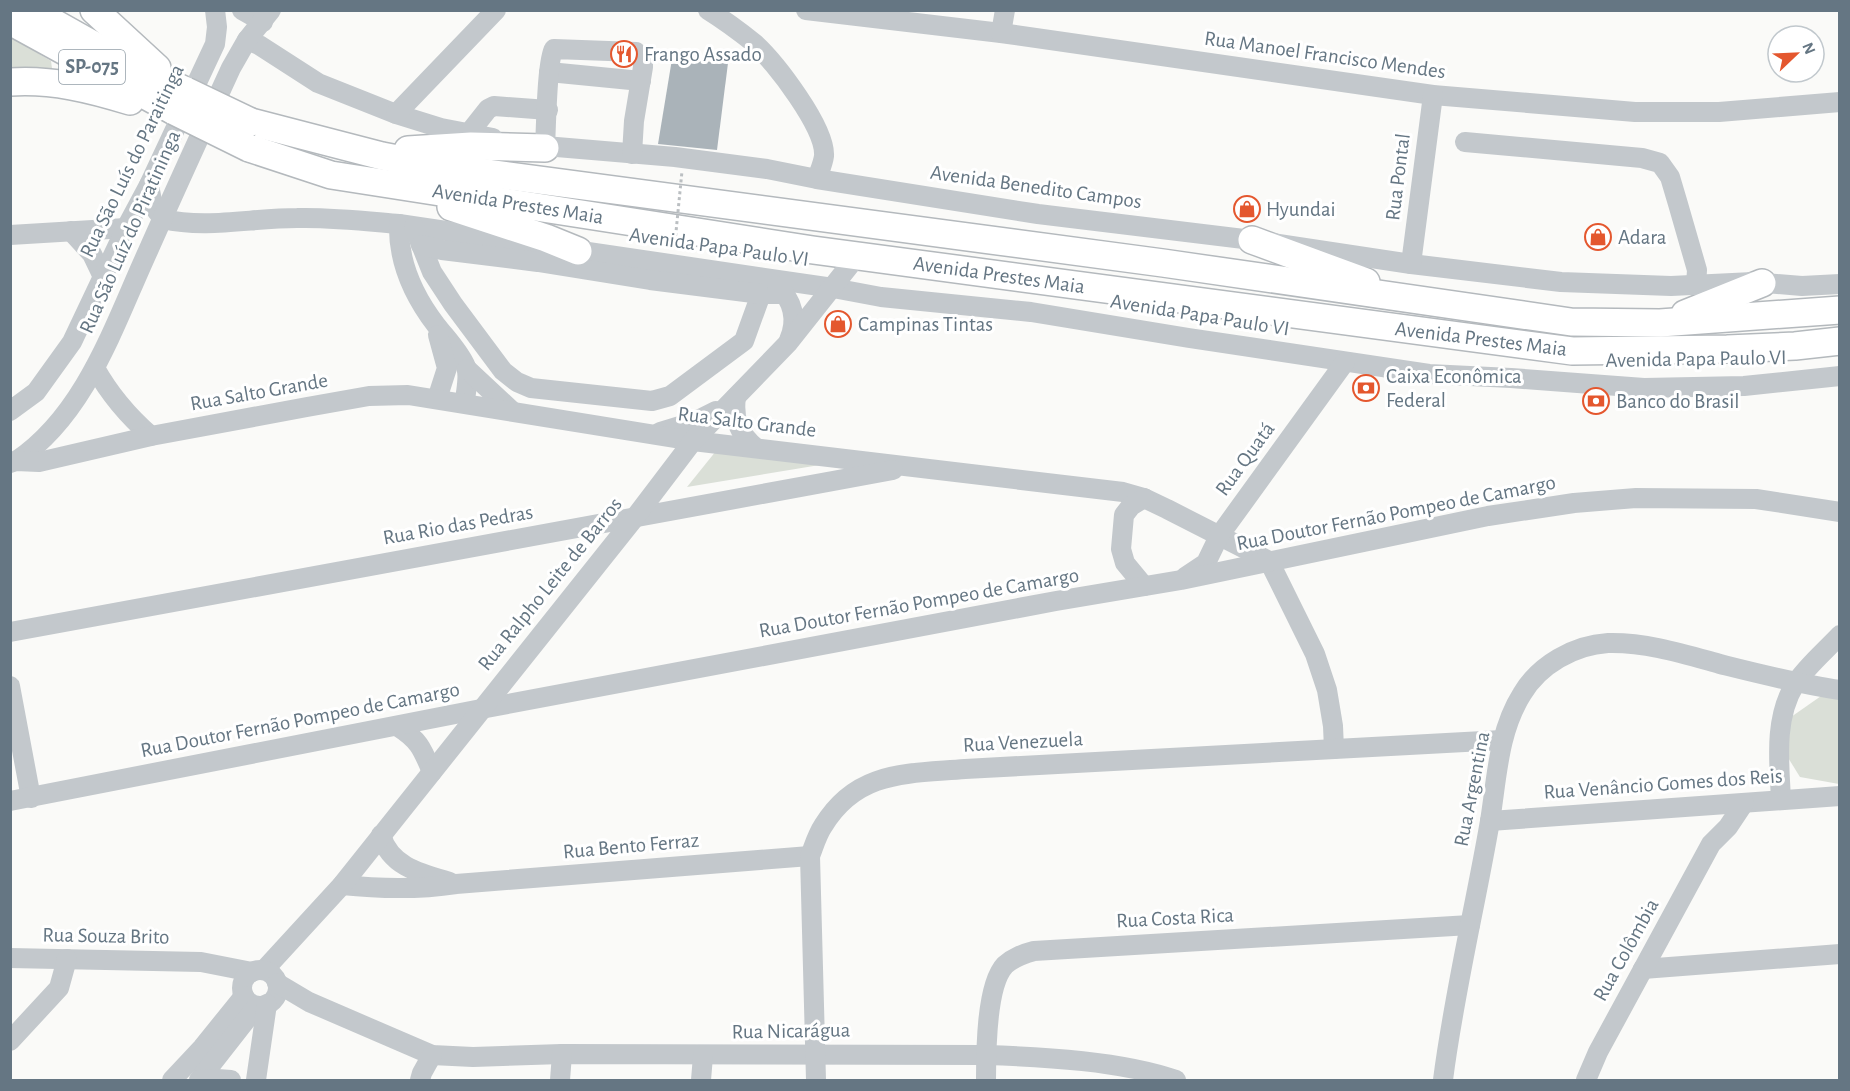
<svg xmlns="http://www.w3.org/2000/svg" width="1850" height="1091" viewBox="0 0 1850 1091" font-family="'Alegreya Sans',sans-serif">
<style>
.green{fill:#dadfd7}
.building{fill:#aab3b9}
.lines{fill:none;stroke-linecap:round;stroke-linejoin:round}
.highway-casing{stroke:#b4b9bd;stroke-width:30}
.minor{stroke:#c3c8cc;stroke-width:20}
.highway{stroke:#fff;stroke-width:27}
.highway-bridge-casing{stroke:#b4b9bd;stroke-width:30;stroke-linecap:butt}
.path-bridge{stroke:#bbbfc2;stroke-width:3;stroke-dasharray:3 3;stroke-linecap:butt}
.highway-bridge{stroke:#fff;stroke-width:27}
.labels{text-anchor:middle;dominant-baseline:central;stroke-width:6;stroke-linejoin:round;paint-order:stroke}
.shield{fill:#fff;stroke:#939fa8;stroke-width:1.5}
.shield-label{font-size:20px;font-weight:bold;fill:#657683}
.poi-label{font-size:21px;fill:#657683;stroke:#fff;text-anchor:start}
.street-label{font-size:21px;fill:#657683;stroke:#fff}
</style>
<rect width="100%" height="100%" fill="#fafaf8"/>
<!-- green -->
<g class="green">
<path d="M11,37L51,61L52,68L11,71Z"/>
<path d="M716,451L832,463L687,487Z"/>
<path d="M1824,694L1839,696V784L1800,777L1782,748L1791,717Z"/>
</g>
<!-- building -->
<path class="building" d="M672,59L728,63L717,150L658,144Z"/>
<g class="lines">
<defs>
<g id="highway">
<path d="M31,10L122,61L186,91"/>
<path d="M94,10L157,68"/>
<path d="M10,21L174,111"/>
<path d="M10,82C52,79 91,89 130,101"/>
<path d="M251,122L382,156L434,166L1163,263L1571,322L1660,323L1840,310"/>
<path d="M249,148L331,175L813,250L1572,351L1727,349L1795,346L1840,341"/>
<path d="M408,150L471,146L545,148"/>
<path d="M451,207L546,238L578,251"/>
<path d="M1252,240L1366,282"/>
<path d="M1685,314L1762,283"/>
</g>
</defs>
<!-- highway casing -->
<use href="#highway" class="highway-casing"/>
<!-- minor -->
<g class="minor">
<path d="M242,10L263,22"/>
<path d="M708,10C724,20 739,31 754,43C775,62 826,128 824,156C823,164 819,172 817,179"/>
<path d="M806,10L1001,33L1433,95L1635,112H1719L1840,102"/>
<path d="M1001,33L1005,10"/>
<path d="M247,40L259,45L318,83L396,114L441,128L493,138"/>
<path d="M549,72L641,81"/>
<path d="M396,114L496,10"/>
<path d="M469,133L488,109L494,106L548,110"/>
<path d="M1465,142L1642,158L1660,163L1670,177L1678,204L1697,270L1696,285"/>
<path d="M533,145L675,157L767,169L817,179L1038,214L1252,240L1411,264L1561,282L1671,286L1753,282L1802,286L1840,284"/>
<path d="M545,148C546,129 547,59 554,49L636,52L643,61V67L634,121L632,154"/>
<path d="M149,185L153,206L163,219C206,229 252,218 297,218C331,217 365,221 399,224L833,288L881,297L1031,312L1189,338L1429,374L1511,378L1644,388L1744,386L1840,376"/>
<path d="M399,224C398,262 413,295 436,325C446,338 460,352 466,367C470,377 465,393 465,403"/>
<path d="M414,227L432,272L453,304L503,371L517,382L531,388L652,401L670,396L744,341L761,294"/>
<path d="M71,231L92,254L103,277"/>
<path d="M10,235L126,228"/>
<path d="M421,245L442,250L538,262L650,280L761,294H785"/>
<path d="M1411,264L1433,95"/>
<path d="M777,286C793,300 798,320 789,340"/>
<path d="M95,368C110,395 128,416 151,436"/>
<path d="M467,369L511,410"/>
<path d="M736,397C733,419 739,434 756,448"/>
<path d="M437,399L447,368L438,335"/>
<path d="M10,411L36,392L72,342L126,228L149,185L215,44L217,27L215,10"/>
<path d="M660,432L696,421L716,411"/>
<path d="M16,461C86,414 114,325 148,251C175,190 203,129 231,68L247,40L271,10"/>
<path d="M10,463L16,461L39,462L151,436L307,407L369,396L408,395L693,441L1123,492L1144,498L1167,509L1269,561L1315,654L1327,690L1333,726L1334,749"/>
<path d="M1144,498L1131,506L1124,515L1121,549L1125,563L1144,586"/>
<path d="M1185,577L1206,563L1219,536L1345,362"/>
<path d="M10,632L893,470"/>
<path d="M10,686L31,798"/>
<path d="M397,726C419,740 422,748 432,772"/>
<path d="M1781,799C1779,761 1774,718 1795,684C1806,667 1826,650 1840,635"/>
<path d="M10,801L481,709L1056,601L1181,580L1488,516L1574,503L1636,498L1756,499L1840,512"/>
<path d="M1490,821L1840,796"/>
<path d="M381,835C390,867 422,874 450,882"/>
<path d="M342,885C381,889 417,890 456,884L810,856"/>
<path d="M10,958L201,962L252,972"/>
<path d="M1643,969L1840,954"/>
<path d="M264,970L342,885L636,516L693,441L788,343L857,256"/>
<circle cx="260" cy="988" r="18"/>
<path d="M277,983L309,1002L432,1055L473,1057L562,1054L986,1055C1045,1057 1121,1061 1176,1080"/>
<path d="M10,1041L59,988L67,959"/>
<path d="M172,1080L202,1048L244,996"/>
<path d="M199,1080L257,1006H261"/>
<path d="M200,1080L217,1079L231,1080"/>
<path d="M256,1080L267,1004"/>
<path d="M420,1080L422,1073L432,1055"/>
<path d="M560,1080L562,1054"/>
<path d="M701,1080L703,1056"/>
<path d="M816,1080L810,856C814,846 817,835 823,826C857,770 907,774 965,769L1502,740"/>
<path d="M986,1080C986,1053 986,985 1005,965C1014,957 1023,954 1034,951L1470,925"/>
<path d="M1443,1080C1454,993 1475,908 1490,821C1497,778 1498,732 1522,694C1539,665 1574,645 1608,643C1646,642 1684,654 1720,664C1760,674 1799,684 1840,690"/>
<path d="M1586,1080L1598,1052L1711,844L1728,827L1744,803"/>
</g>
<!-- highway -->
<use href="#highway" class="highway"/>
<defs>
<g id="highway-bridge">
<path d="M186,91L251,122"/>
<path d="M174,111L249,148"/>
</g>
</defs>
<!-- highway-bridge casing -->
<use href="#highway-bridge" class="highway-bridge-casing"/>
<!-- path-bridge -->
<path class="path-bridge" d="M675,242L682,171"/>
<!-- highway-bridge -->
<use href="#highway-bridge" class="highway-bridge"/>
</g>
<!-- icons -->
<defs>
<symbol id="restaurant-ring" viewBox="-11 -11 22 22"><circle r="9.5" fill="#fff" stroke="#e4572e" stroke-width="1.5"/><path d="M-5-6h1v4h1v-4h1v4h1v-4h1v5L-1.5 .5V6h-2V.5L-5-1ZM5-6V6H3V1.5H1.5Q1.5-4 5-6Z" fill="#e4572e"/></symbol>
<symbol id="shop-ring" viewBox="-11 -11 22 22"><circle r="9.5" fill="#fff" stroke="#e4572e" stroke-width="1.5"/><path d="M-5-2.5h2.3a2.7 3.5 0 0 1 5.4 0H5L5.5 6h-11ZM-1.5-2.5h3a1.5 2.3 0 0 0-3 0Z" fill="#e4572e"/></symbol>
<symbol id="bank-ring" viewBox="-11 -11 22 22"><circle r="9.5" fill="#fff" stroke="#e4572e" stroke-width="1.5"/><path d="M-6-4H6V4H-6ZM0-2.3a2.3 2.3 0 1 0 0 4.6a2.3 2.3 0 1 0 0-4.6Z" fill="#e4572e"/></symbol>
</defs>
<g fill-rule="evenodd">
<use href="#restaurant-ring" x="609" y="39" width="30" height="30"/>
<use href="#shop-ring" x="1232" y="194" width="30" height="30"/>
<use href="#shop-ring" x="1583" y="222" width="30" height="30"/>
<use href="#shop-ring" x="823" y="309" width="30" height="30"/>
<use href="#bank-ring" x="1351" y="373" width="30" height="30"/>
<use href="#bank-ring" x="1581" y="386" width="30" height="30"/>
</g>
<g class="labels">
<!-- shield labels -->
<rect class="shield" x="59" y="50" width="66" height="34" rx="4.5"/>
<g class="shield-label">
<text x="92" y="67">SP-075</text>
</g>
<!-- poi labels -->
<g class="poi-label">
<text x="644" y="54">Frango Assado</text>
<text x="1266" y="209">Hyundai</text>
<text x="1618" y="237">Adara</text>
<text x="858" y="324">Campinas Tintas</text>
<text x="1386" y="376">Caixa Econômica<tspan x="1386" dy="24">Federal</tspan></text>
<text x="1616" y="401">Banco do Brasil</text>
</g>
<!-- street labels -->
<g class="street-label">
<text transform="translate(1325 55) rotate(8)">Rua Manoel Francisco Mendes</text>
<text transform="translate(132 161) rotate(-64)">Rua São Luís do Paraitinga</text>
<text transform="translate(1398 177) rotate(-83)">Rua Pontal</text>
<text transform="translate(1036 187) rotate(8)">Avenida Benedito Campos</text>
<text transform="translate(518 204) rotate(9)">Avenida Prestes Maia</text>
<text transform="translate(130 232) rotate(-66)">Rua São Luíz do Piratininga</text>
<text transform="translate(719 247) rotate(8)">Avenida Papa Paulo VI</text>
<text transform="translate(999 275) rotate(8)">Avenida Prestes Maia</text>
<text transform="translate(1200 315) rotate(9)">Avenida Papa Paulo VI</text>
<text transform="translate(1481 339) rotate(7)">Avenida Prestes Maia</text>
<text transform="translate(1696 359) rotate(-1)">Avenida Papa Paulo VI</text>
<text transform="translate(259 392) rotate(-10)">Rua Salto Grande</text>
<text transform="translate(747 422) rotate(7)">Rua Salto Grande</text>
<text transform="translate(1245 459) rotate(-54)">Rua Quatá</text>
<text transform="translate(1396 513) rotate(-11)">Rua Doutor Fernão Pompeo de Camargo</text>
<text transform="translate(458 525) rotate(-10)">Rua Rio das Pedras</text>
<text transform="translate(550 584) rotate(-51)">Rua Ralpho Leite de Barros</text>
<text transform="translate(919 603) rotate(-10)">Rua Doutor Fernão Pompeo de Camargo</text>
<text transform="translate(300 720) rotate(-11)">Rua Doutor Fernão Pompeo de Camargo</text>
<text transform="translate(1023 742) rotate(-3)">Rua Venezuela</text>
<text transform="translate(1663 784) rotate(-4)">Rua Venâncio Gomes dos Reis</text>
<text transform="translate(1472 789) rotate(-79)">Rua Argentina</text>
<text transform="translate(631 846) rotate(-5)">Rua Bento Ferraz</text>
<text transform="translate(1175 918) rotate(-3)">Rua Costa Rica</text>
<text transform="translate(106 936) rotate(1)">Rua Souza Brito</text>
<text transform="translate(1626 950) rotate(-61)">Rua Colômbia</text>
<text transform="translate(791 1031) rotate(-1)">Rua Nicarágua</text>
</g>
</g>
<!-- border -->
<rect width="1850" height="1091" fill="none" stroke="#657683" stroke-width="24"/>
<!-- north arrow -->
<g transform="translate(1796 54) rotate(67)"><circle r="28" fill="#ffffff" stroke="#c1c8cd" stroke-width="1.5"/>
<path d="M0-4.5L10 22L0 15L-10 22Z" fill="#e4572e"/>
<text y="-9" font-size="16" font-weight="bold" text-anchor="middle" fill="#657683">N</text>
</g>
</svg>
